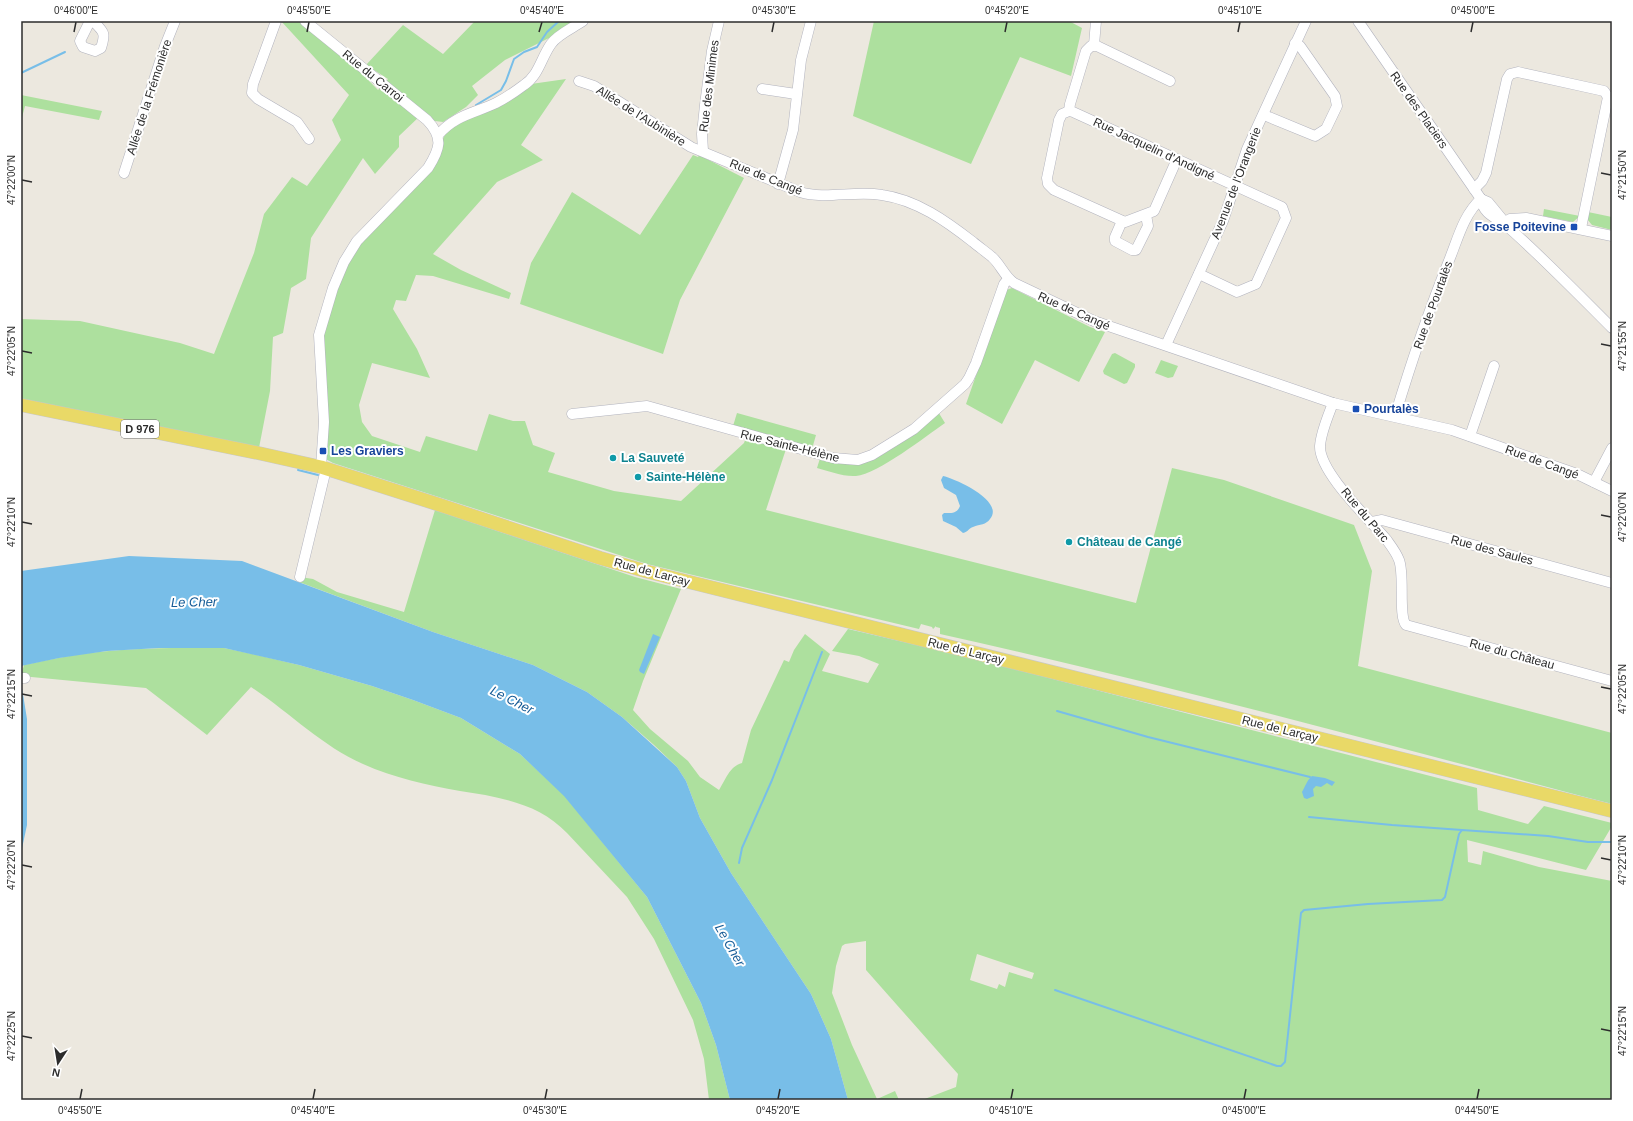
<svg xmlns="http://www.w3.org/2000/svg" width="1633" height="1121" viewBox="0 0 1633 1121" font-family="Arial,sans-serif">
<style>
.green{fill:#ade09e;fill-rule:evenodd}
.water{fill:#78bee8}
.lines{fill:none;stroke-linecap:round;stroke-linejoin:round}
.stream{stroke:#78bee8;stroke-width:2}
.minor-casing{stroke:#b2b3be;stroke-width:11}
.major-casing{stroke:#c8c8c8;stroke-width:14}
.minor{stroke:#fff;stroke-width:10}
.major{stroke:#e9d967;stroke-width:13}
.ticks{fill:none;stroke:#2c2c2c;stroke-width:1.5}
.transit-dot{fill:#1a4fb4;stroke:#fff;stroke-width:1.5}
.culture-dot{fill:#0f9aa8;stroke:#fff;stroke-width:1.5}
.labels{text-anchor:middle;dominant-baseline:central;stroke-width:4;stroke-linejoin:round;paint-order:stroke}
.shield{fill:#fff;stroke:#6b6b6b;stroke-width:1}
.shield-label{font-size:11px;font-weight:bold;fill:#2c2c2c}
.street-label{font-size:12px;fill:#2c2c2c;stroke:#fff}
.transit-label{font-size:12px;font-weight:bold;fill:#164399;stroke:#fff;text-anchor:start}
.culture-label{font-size:12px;font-weight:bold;fill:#0d838f;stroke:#fff;text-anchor:start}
.water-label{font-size:13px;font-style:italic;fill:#155b96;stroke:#fff}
.neatline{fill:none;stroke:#2c2c2c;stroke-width:1.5}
.ticks-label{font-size:10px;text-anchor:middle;fill:#2c2c2c}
</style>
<rect width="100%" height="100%" fill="#ece8df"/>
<!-- green -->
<g class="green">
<path d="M281,21H301L336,47L378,90L388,79L366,65L403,25L443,54L475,21H583L505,60L472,86L478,95L466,107L443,122L427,120L421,115L399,136V147L375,174L363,158L311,238L306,279L291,288L283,333L273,337L270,391L258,453L21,405V319L80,321L180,343L214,354L254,253L264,214L292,177L307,186L341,140L332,120L349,95Z"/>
<path d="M874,21H1069L1082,28L1071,76L1020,57L971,164L853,116Z"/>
<path d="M566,79L521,145L543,160L497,182L433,254L461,270L511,293L509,299L433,276L416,275L406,301L396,300L393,309L417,349L430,378L372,363L359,405L362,422L372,436L420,452L426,436L477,451L489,414L513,421H525L533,445L555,453L548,472L614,491L681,501L744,443L747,435L787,446L766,510L1136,603L1172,468L1224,480L1354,525L1372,571L1358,666L1612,733V804C1389,745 1166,684 940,634V628L936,627V626L933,629L932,627L921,624L919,629L647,564L333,463L322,457L319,335L344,262L432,162L450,124L524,85Z"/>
<path d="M21,95L102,111L99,120L25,106L21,121Z"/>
<path d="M693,155L698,157L699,155L744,178L680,300L663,354L520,304L531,263L572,192L640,235Z"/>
<path d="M1544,209L1580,216L1573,222L1543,216Z"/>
<path d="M1588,212L1612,217V230L1592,225L1587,219Z"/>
<path d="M1012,288L1090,327L1105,332L1079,382L1035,360L1002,424L966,404L1006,290Z"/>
<path d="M1115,353L1135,364V367L1127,383L1124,384L1104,374L1103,371L1112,354Z"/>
<path d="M1161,360L1178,366L1173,377L1168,378L1155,373Z"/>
<path d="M937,410L945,423C926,436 878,474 856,476C843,477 829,471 817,468L821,455L865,458Z"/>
<path d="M737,413L816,435L812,449L733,426Z"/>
<path d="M435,510L635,577L681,589L643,681L633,710L650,729L688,761L700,777L719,790C726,779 729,767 742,763L751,730L784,660L789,662L794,650L805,634L830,654L822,671L868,683L879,664L859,656L832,651L848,629L964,656L1477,788L1478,810L1528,824L1544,806L1612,823V826L1586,870L1467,840L1468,862L1481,865L1483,851L1539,867L1612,881V1100H922L956,1087L958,1074L866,970V941L845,944L842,946L836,966L832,993L852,1045L877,1099L895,1091L899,1100H848L831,1039L811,994L731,873L700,818L686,781L677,767L654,745L622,717L587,692L533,665L433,632L299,582L300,577L313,579L337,592L404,612ZM977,954L1034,973L1032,979L1009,972L1005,987L999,984L997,989L970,980Z"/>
<path d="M210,647L224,648L257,655L299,665L372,686L413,700L461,718L520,754L564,795L647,897L701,1003L716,1045L730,1100H709L704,1059L693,1020L654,939L627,897L567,833C539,803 499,797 460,791C427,785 394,778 363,764C322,746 289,712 251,687L207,735L146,688L21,676L24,665C52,659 80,653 109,651C142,648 176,648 210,647Z"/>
</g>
<!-- water -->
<g class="water">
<path d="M943,476C956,479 1005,501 990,519C986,525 980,524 973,527C969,528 968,532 963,533L956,527L943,521L942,515L944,513C951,513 957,514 960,506L956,495L944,488L941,480Z"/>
<path d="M129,556L242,561L433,632L533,665L587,692L622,717L677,767L686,781L700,818L731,873L811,994L831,1039L848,1100H730L716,1045L701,1003L647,897L564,796L520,754L461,718L413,700L372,686L299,665L224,648H159L107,651L59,658L21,666V571Z"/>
<path d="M653,634L660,637L644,674L640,672L639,670Z"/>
<path d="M21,682L27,719V825L21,853Z"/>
<path d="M1312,776L1325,778L1335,782L1332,786L1327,783L1321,787L1316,786L1313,789L1314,796L1307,799L1304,798L1302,792C1305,787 1307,780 1312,776Z"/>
</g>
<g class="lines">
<!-- stream -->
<g class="stream">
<path d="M21,73L65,52"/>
<path d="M476,105L501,90L506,81L514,59L524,52L537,47L547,32L559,21"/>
<path d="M298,470L318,475"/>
<path d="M21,670V676"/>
<path d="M1057,711L1148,737L1310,777"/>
<path d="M1309,817L1392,825L1462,830"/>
<path d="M739,863L742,848L772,780L822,652"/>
<path d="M1055,990L1277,1066H1281L1285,1062L1301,913L1304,910L1368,904L1442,900L1445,897L1459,834L1462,830L1548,836L1588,842H1612"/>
</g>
<defs>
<g id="minor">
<path d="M90,21L80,41L83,47L95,51L101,48C106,33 104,32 93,21"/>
<path d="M276,21L253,84L252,93L258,99L297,122L309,139"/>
<path d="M305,21L427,120C444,138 440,149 428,168L357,241L344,262L333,288L319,335L324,422L321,467"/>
<path d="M1358,21L1481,199C1483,215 1498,218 1508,227C1544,259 1578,294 1612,328"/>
<path d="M1094,45L1096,21"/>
<path d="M579,81L594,86L691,147L800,192C826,200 855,190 882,195C917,200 946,221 973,242C979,247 986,252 992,257C1001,265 1004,276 1014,283L1094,321L1333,403L1452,430L1577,474L1612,491"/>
<path d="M762,89L796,94"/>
<path d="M1069,111L1070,104L1086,51L1091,46H1097L1170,81"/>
<path d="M1264,115L1315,136L1326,129L1337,106L1335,96L1300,46L1295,43"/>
<path d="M438,135C455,115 475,113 496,103C506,98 516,91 524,85C539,75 541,58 551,44C558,34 573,28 583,21"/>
<path d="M703,151L702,134L705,105L712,51L719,21"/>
<path d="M1177,159L1154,211L1125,222L1054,190L1048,184L1047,178L1059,120L1062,114L1069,111L1073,112L1282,207L1286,218L1256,284L1237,292L1199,274"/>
<path d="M124,173L165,46L175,21"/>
<path d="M778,184L793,130L801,60L811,21"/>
<path d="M1474,189L1482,181L1486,173L1507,79L1510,74L1518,72L1604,91L1608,97L1581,228"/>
<path d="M1481,199L1488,202L1502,219"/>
<path d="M1122,221L1115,237V241L1132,250H1136L1148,226L1146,215"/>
<path d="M1504,223L1510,219L1526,218L1612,236"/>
<path d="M1166,345L1223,221L1247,149L1306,21"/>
<path d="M1333,403C1328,416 1321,432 1320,446C1319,472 1369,519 1386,539C1391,546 1396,552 1399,560C1405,575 1398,616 1406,625L1612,681"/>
<path d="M572,414L647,406L833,458L858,460L872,455L914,429L965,384L969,378L976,363L1004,284L1008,279"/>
<path d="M1395,416C1411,363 1429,310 1450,258C1458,238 1464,214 1481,199"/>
<path d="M1470,436L1494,366"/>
<path d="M1594,482L1612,448"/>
<path d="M1372,522L1382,520L1612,583"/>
<path d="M300,577L326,469"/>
<path d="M21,678H25"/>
</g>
<path id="major" d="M21,405L258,453L321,467L437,504L600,558L649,572L1612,811"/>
</defs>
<!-- minor casing -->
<use href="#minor" class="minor-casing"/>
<!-- major casing -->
<use href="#major" class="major-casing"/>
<!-- minor -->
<use href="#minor" class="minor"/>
<!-- major -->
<use href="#major" class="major"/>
</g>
<!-- ticks -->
<path class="ticks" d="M74,32L76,22M307,32L309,22M539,32L542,22M772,32L774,22M1005,32L1007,22M1238,32L1240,22M1471,32L1473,22M1601,173L1611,175M22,180L32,182M1601,344L1611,346M22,351L32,353M1601,515L1611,517M22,522L32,524M1601,687L1611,689M22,694L32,696M1601,858L1611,860M22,865L32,867M1601,1029L1611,1031M22,1036L32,1038M80,1099L82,1089M313,1099L315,1089M545,1099L547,1089M778,1099L780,1089M1011,1099L1013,1089M1244,1099L1246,1089M1477,1099L1479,1089"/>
<!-- markers -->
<g class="transit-dot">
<rect x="1570" y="223" width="8" height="8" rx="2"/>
<rect x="1352" y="405" width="8" height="8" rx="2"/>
<rect x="319" y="447" width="8" height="8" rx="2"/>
</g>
<g class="culture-dot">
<circle cx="613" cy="458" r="4"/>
<circle cx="638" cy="477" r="4"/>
<circle cx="1069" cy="542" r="4"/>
</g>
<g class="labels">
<!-- shield labels -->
<rect class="shield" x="121" y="420" width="38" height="18" rx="3"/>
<g class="shield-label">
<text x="140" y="429">D 976</text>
</g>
<!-- street labels -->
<g class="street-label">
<text transform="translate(373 76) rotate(39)">Rue du Carroi</text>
<text transform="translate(709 86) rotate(-83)">Rue des Minimes</text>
<text transform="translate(149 97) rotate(-72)">Allée de la Frémonière</text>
<text transform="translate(1419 110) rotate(55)">Rue des Placiers</text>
<text transform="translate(641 116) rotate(32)">Allée de l'Aubinière</text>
<text transform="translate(1154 149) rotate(25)">Rue Jacquelin d'Andigné</text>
<text transform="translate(766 177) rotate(22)">Rue de Cangé</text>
<text transform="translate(1236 183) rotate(-69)">Avenue de l'Orangerie</text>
<text transform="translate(1433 305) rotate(-70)">Rue de Pourtalès</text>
<text transform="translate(1074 311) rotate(24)">Rue de Cangé</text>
<text transform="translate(790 446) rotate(14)">Rue Sainte-Hélène</text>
<text transform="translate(1542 462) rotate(20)">Rue de Cangé</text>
<text transform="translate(1365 515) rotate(50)">Rue du Parc</text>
<text transform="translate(1492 550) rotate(15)">Rue des Saules</text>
<text transform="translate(652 572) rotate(15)">Rue de Larçay</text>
<text transform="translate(966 651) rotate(14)">Rue de Larçay</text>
<text transform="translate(1512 654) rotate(15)">Rue du Château</text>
<text transform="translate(1280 729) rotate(14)">Rue de Larçay</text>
</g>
<!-- transit labels -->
<g class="transit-label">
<text x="1566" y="227" text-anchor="end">Fosse Poitevine</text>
<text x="1364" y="409">Pourtalès</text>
<text x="331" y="451">Les Graviers</text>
</g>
<!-- culture labels -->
<g class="culture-label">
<text x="621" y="458">La Sauveté</text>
<text x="646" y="477">Sainte-Hélène</text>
<text x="1077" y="542">Château de Cangé</text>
</g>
<!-- water labels -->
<g class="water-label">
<text transform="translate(194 602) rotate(-1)">Le Cher</text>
<text transform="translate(512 700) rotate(27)">Le Cher</text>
<text transform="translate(730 945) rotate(60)">Le Cher</text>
</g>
</g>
<!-- border -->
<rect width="1633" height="1121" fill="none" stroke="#ffffff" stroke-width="44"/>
<!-- north arrow -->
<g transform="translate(58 1063) rotate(192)" stroke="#ffffff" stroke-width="3" paint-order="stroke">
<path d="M0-3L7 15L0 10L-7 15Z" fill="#2c2c2c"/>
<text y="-6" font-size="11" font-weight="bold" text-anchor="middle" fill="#2c2c2c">N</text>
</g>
<rect x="22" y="22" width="1589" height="1077" class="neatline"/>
<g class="ticks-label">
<text x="76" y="14">0°46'00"E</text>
<text x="309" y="14">0°45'50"E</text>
<text x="542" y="14">0°45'40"E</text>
<text x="774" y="14">0°45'30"E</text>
<text x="1007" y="14">0°45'20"E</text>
<text x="1240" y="14">0°45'10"E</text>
<text x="1473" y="14">0°45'00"E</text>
<text transform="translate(1622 175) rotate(-90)" y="4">47°21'50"N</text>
<text transform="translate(11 180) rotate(-90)" y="4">47°22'00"N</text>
<text transform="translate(1622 346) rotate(-90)" y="4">47°21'55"N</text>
<text transform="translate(11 351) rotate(-90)" y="4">47°22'05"N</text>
<text transform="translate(1622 517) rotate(-90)" y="4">47°22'00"N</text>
<text transform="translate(11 522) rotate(-90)" y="4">47°22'10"N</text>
<text transform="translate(1622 689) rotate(-90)" y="4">47°22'05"N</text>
<text transform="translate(11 694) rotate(-90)" y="4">47°22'15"N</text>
<text transform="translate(1622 860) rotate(-90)" y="4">47°22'10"N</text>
<text transform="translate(11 865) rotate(-90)" y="4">47°22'20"N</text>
<text transform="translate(1622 1031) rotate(-90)" y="4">47°22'15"N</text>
<text transform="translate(11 1036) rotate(-90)" y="4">47°22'25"N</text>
<text x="80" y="1114">0°45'50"E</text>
<text x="313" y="1114">0°45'40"E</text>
<text x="545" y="1114">0°45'30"E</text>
<text x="778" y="1114">0°45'20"E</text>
<text x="1011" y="1114">0°45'10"E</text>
<text x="1244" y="1114">0°45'00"E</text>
<text x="1477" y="1114">0°44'50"E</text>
</g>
</svg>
